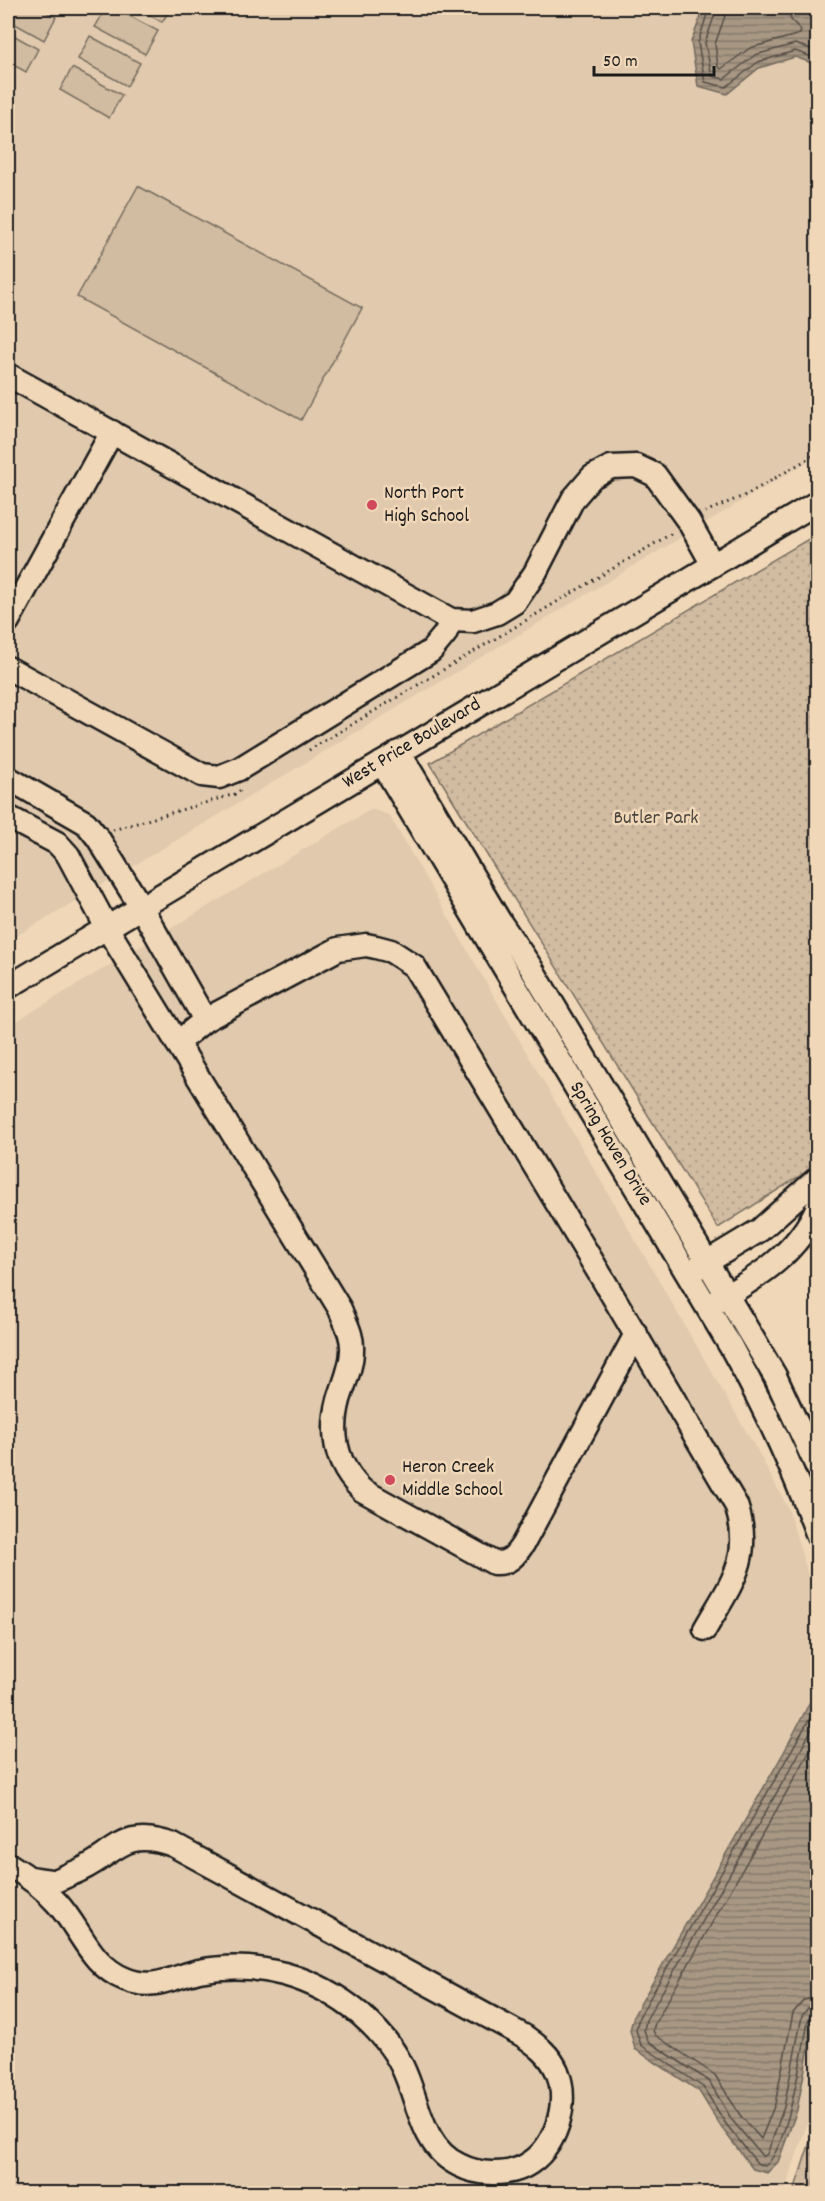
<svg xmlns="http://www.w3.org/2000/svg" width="825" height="2201" viewBox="0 0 825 2201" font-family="Dekko,sans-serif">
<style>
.built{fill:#e0c9ad}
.forest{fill:url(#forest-firs);stroke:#766c5e;stroke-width:1.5}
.park{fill:url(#park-dots);stroke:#766c5e;stroke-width:1.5}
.pitch{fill:#d1bba1;stroke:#766c5e;stroke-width:1.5}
.water{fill:url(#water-rules);stroke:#6f665a;stroke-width:1.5}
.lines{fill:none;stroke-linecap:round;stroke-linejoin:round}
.shore{stroke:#544d45;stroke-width:1.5}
.minor-casing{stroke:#1c1c1c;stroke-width:27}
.path{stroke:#1c1c1c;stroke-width:3;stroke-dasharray:1.5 4.5;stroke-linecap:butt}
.minor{stroke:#f0d7b8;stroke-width:22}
.poi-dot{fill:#d1495b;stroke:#f0d7b8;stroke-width:2}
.labels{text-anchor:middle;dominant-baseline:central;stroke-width:5;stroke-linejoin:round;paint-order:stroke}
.poi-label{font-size:20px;fill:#1c1c1c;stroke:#f0d7b8;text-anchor:start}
.street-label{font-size:20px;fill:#1c1c1c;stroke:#f0d7b8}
.park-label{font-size:20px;fill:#49443d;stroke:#f0d7b8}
</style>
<defs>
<pattern id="forest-firs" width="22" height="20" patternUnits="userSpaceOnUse" patternTransform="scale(1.5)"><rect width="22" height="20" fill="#d1bba1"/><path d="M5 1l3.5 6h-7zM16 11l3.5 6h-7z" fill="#b3a08a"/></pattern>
<pattern id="park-dots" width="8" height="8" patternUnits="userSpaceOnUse" patternTransform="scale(1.5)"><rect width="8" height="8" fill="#d1bba1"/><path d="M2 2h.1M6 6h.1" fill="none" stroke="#b3a08a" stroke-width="1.8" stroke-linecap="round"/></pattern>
<pattern id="water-rules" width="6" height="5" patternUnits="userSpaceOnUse" patternTransform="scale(1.5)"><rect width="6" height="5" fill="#a79783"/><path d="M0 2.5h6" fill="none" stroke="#877a6a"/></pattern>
</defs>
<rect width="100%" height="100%" fill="#f0d7b8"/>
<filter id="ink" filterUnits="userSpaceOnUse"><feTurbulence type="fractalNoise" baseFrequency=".0167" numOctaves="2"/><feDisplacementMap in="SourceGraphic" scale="12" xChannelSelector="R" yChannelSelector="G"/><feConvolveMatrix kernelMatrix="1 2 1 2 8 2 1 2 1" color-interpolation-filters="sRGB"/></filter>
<g filter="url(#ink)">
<!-- built -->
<g class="built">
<path d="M8,8H818L817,456L8,941Z"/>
<path d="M371,809L389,815L758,1452L788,1508L817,1605V2094L784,2193H8V1026Z"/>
</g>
<!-- forest -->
<path class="forest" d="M817,2120V2193H793L794,2191Z"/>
<!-- park -->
<path class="park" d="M817,534V1165L718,1228L430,763Z"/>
<!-- pitch -->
<g class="pitch">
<path d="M8,8H39L56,17L44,40L8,20Z"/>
<path d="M106,8H115L158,31L145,54L95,27Z"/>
<path d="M136,8H171L162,22Z"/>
<path d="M8,32L38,49L26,72L8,62Z"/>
<path d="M90,36L140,63L127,86L78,59Z"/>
<path d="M72,68L122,95L109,118L60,90Z"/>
<path d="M138,186L362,308L301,420L77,297Z"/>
</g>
<!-- water -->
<g class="water">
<path d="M704,8H803L817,12V65L795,57L759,68L727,94L698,86L691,42Z"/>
<path d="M817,1698V2006L797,2110L778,2162L767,2173L753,2169L721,2127L699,2091L635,2049L630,2030L634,2015L784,1752L811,1700Z"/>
</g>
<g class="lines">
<!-- shore -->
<g class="shore">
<path d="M709,8L698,43L705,82L726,87L758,62L795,51L818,59"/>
<path d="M717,8L705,43L712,76L724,79L755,55L795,44L818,51"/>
<path d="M726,8L725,16L715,44L718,67L721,69L750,48L800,34L801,30L791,20L788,8"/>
<path d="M818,1704L639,2017L636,2030L641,2045L703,2087L726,2124L757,2163L765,2166C788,2150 802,2049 809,2018L812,2014H818"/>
<path d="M818,1717L796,1759L646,2020L644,2030L648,2041L709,2081L732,2120L763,2157L767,2154L784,2107L802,2016L808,2008L818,2006"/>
<path d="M818,1737L655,2023L653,2030L655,2035L715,2075L740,2115L761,2139L775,2104L793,2013L804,2000L818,1997"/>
</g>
<defs>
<g id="minor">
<path d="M8,375L451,620L473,621L497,613L515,602L535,573L573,499L592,477L611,467L636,466L655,475L689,522L713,565"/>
<path d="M8,621L112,432"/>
<path d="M8,668L202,775L219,777L239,769L431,651L445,634L451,620"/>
<path d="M399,752L500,922L530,966L750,1334L775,1376L818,1469"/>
<path d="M382,763L731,1347C765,1408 794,1470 818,1536"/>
<path d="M8,778L86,823L98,838L141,907L205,1020"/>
<path d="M8,817L57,843L68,855L107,928L340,1309C345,1322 353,1335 352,1350C352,1367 344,1383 339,1400C330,1434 336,1465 362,1490L494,1563C509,1564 515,1556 523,1544L636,1334"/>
<path d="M8,987L818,502"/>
<path d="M177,1043L205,1020L338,949L366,945L376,947L391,951L414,966L604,1281L736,1505C754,1558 730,1585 705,1629"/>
<path d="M697,1268L760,1230L818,1178"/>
<path d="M716,1302C758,1277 798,1253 818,1206"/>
<path d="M8,1864C26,1875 43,1887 57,1903C81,1929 90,1965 125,1979C154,1991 172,1977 199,1971C258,1960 314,1976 360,2014C376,2028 393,2047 402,2066C419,2100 421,2147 459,2165C478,2175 506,2176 525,2166C556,2150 570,2103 557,2071C550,2055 538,2046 524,2036L173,1845C119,1825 114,1859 71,1874C66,1876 59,1880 54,1881C47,1881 38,1879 31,1878"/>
</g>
</defs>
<!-- minor casing -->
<use href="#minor" class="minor-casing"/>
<!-- path -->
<g class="path">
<path d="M705,512L748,494L818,453"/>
<path d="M309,750L674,532"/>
<path d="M113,830L235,794L241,790"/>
</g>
<!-- minor -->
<use href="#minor" class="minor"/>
</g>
</g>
<!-- markers -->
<g class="poi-dot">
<circle cx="372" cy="505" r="6"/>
<circle cx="390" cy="1480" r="6"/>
</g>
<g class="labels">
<!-- poi labels -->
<g class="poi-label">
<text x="384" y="494">North Port<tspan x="384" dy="23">High School</tspan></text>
<text x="402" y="1468">Heron Creek<tspan x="402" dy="23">Middle School</tspan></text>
</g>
<!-- street labels -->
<g class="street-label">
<text transform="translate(412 744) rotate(-31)">West Price Boulevard</text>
<text transform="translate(610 1144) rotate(59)">Spring Haven Drive</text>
</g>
<!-- park labels -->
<g class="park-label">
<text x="656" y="819">Butler Park</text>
</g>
</g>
<!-- margin -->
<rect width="825" height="2201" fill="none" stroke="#f0d7b8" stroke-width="30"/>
<rect x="15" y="15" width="795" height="2171" fill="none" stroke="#1c1c1c" stroke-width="2" filter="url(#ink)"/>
<!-- scale -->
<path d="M594 66v9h120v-9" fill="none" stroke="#1c1c1c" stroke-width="3"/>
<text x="603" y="66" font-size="18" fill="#1c1c1c" stroke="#f0d7b8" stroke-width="4.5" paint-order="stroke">50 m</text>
</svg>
